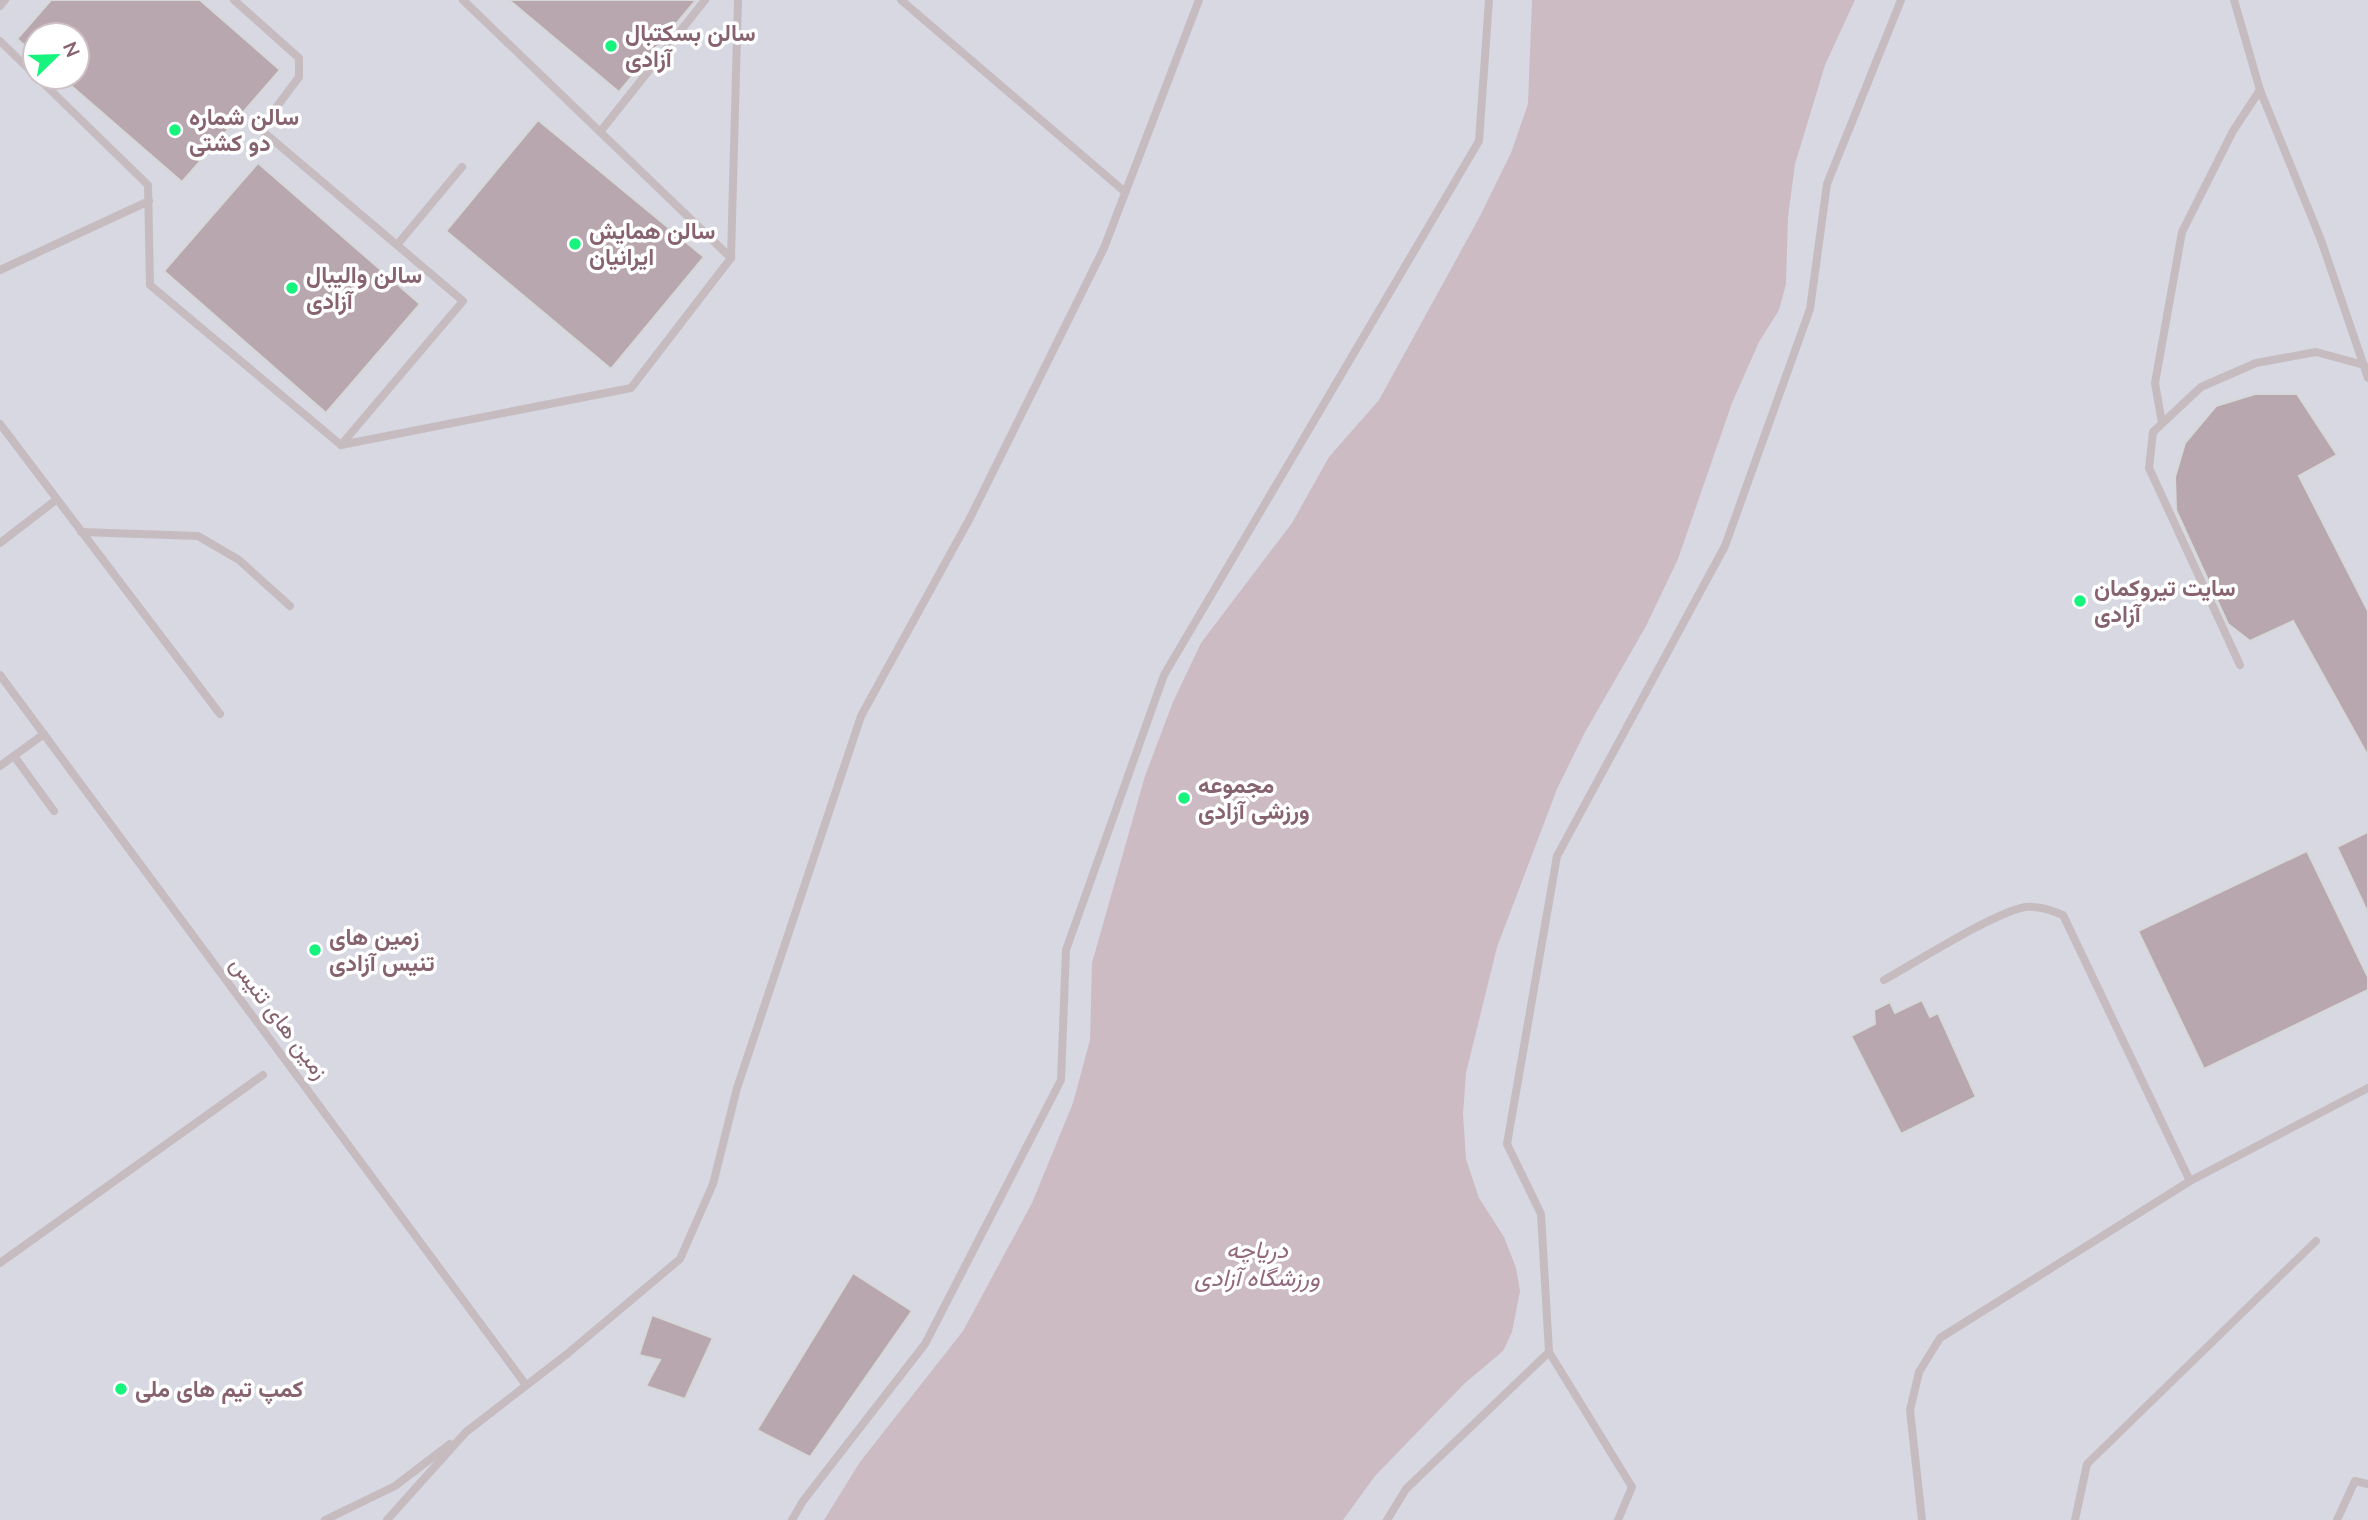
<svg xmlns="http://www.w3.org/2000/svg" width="2368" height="1520" viewBox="0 0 2368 1520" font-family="'Nunito Sans',Vazirmatn,sans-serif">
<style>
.green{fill:#d7d8e1;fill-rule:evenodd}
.water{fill:#cdbbc3}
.building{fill:#b8a7ae;stroke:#d6d8d8;stroke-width:2}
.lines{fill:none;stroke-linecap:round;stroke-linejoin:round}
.service{stroke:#c6bcc0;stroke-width:8}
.poi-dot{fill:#16f47d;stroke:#fff;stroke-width:2.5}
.labels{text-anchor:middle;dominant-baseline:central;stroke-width:7;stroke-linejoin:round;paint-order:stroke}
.poi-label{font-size:23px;font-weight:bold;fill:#87636f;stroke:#fff;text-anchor:start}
.street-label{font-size:23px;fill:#87636f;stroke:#fff}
.water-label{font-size:24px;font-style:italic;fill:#92687d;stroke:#fff}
</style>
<rect width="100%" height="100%" fill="#f3f6f7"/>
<!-- green -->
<path class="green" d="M0,0H2368V1520H0ZM35,35H77V77H35Z"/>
<!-- water -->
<path class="water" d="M1532,0H1855L1825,65L1795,164L1788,217L1786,284L1779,310L1759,342L1732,403L1678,559L1646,626L1584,734L1557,789L1497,947L1466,1073L1463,1114L1466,1159L1479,1198L1504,1237L1516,1268L1520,1291L1512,1332L1503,1351L1465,1383L1375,1476L1343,1520H824L860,1462L963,1331L1032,1203L1073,1103L1090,1040L1092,963L1145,776L1173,702L1201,643L1292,523L1329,457L1379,400L1479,218L1511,153L1528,104Z"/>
<!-- building -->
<g class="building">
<path d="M51,0H200L280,70L182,182L61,77H77V35H35V54L17,39Z"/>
<path d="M509,0H696L619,92Z"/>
<path d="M538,120L704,257L611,369L446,231Z"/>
<path d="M258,163L420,304L326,413L164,271Z"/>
<path d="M2255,394H2297L2337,455L2299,476L2368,611V756L2293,621L2250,641L2228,624L2176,510L2175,477L2185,443L2216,406Z"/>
<path d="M2368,832V913L2337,847Z"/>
<path d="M2307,851L2368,977V990L2204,1069L2138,931Z"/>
<path d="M1922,1000L1930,1017L1938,1013L1976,1097L1901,1134L1851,1036L1875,1024L1874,1010L1890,1002L1895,1013Z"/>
<path d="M853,1273L912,1311L810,1457L757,1430Z"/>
<path d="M652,1315L713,1338L685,1399L646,1386L660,1360L639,1355Z"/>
</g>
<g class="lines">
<!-- service -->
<g class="service">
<path d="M234,0L299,58V77L260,129L463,301L341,445"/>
<path d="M463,0L731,258"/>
<path d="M901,0L1125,192"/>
<path d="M2234,0L2260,90L2321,240L2368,378"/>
<path d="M0,6L5,0"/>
<path d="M0,41L35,75"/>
<path d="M37,77L148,185L150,285L341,445L631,388L731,258L738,0"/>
<path d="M600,132L705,0"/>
<path d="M397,245L462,167"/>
<path d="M0,270L149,201"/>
<path d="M2162,423L2155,383L2182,232L2233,131L2260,90"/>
<path d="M0,424L220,714"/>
<path d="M81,532L198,536L239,560L290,606"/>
<path d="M0,543L56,500"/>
<path d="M2240,665L2149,468L2153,432L2201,387L2256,363L2316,352L2364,365"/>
<path d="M0,675L526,1385"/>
<path d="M14,756L54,811"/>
<path d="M0,766L44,734"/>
<path d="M1884,980C1915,963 1996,911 2026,907C2040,906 2050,910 2063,915L2190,1181"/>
<path d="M0,1263L263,1075"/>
<path d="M325,1520L395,1486L450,1444"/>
<path d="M387,1520L466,1432L567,1354L680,1259L713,1184L737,1088L861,716L970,518L1104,248L1199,0"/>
<path d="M792,1520L803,1501L925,1344L1061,1080L1066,950L1164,675L1479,141L1489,0"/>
<path d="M1387,1520L1406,1489L1549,1352"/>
<path d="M1618,1520L1632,1487L1549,1352L1541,1214L1507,1144L1557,856L1725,546L1810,309L1827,184L1901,0"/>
<path d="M1922,1520L1910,1410L1919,1372L1940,1338L2190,1181L2368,1088"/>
<path d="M2075,1520L2087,1464L2316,1241"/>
<path d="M2337,1520L2355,1481L2368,1484"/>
</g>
</g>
<!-- markers -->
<g class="poi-dot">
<circle cx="611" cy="46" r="7"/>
<circle cx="175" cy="130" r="7"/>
<circle cx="575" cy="244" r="7"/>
<circle cx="292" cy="288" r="7"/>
<circle cx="2080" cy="601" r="7"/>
<circle cx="1184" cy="798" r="7"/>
<circle cx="315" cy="950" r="7"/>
<circle cx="121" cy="1389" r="7"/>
</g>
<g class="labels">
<!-- poi labels -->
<g class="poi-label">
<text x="625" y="33">سالن بسکتبال<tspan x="625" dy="26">آزادی</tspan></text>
<text x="189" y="117">سالن شماره<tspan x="189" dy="26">دو کشتی</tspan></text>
<text x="589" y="231">سالن همایش<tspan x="589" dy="26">ایرانیان</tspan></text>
<text x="306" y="275">سالن والیبال<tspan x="306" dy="26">آزادی</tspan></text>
<text x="2094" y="588">سایت تیروکمان<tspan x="2094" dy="26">آزادی</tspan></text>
<text x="1198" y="785">مجموعه<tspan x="1198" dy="26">ورزشی آزادی</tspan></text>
<text x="329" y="937">زمین های<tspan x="329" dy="26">تنیس آزادی</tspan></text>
<text x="135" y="1389">کمپ تیم های ملی</text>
</g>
<!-- street labels -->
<g class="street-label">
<text transform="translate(279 1018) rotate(53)">زمین های تنیس</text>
</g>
<!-- water labels -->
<g class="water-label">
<text x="1257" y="1250">دریاچه<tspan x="1257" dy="28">ورزشگاه آزادی</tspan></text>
</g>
</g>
<!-- north arrow -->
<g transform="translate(56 56) rotate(67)"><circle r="33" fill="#ffffff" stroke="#cfc1c5" stroke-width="2"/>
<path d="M0-5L12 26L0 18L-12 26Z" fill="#16f47d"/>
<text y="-10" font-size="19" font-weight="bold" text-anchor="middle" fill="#87636f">N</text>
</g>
</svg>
